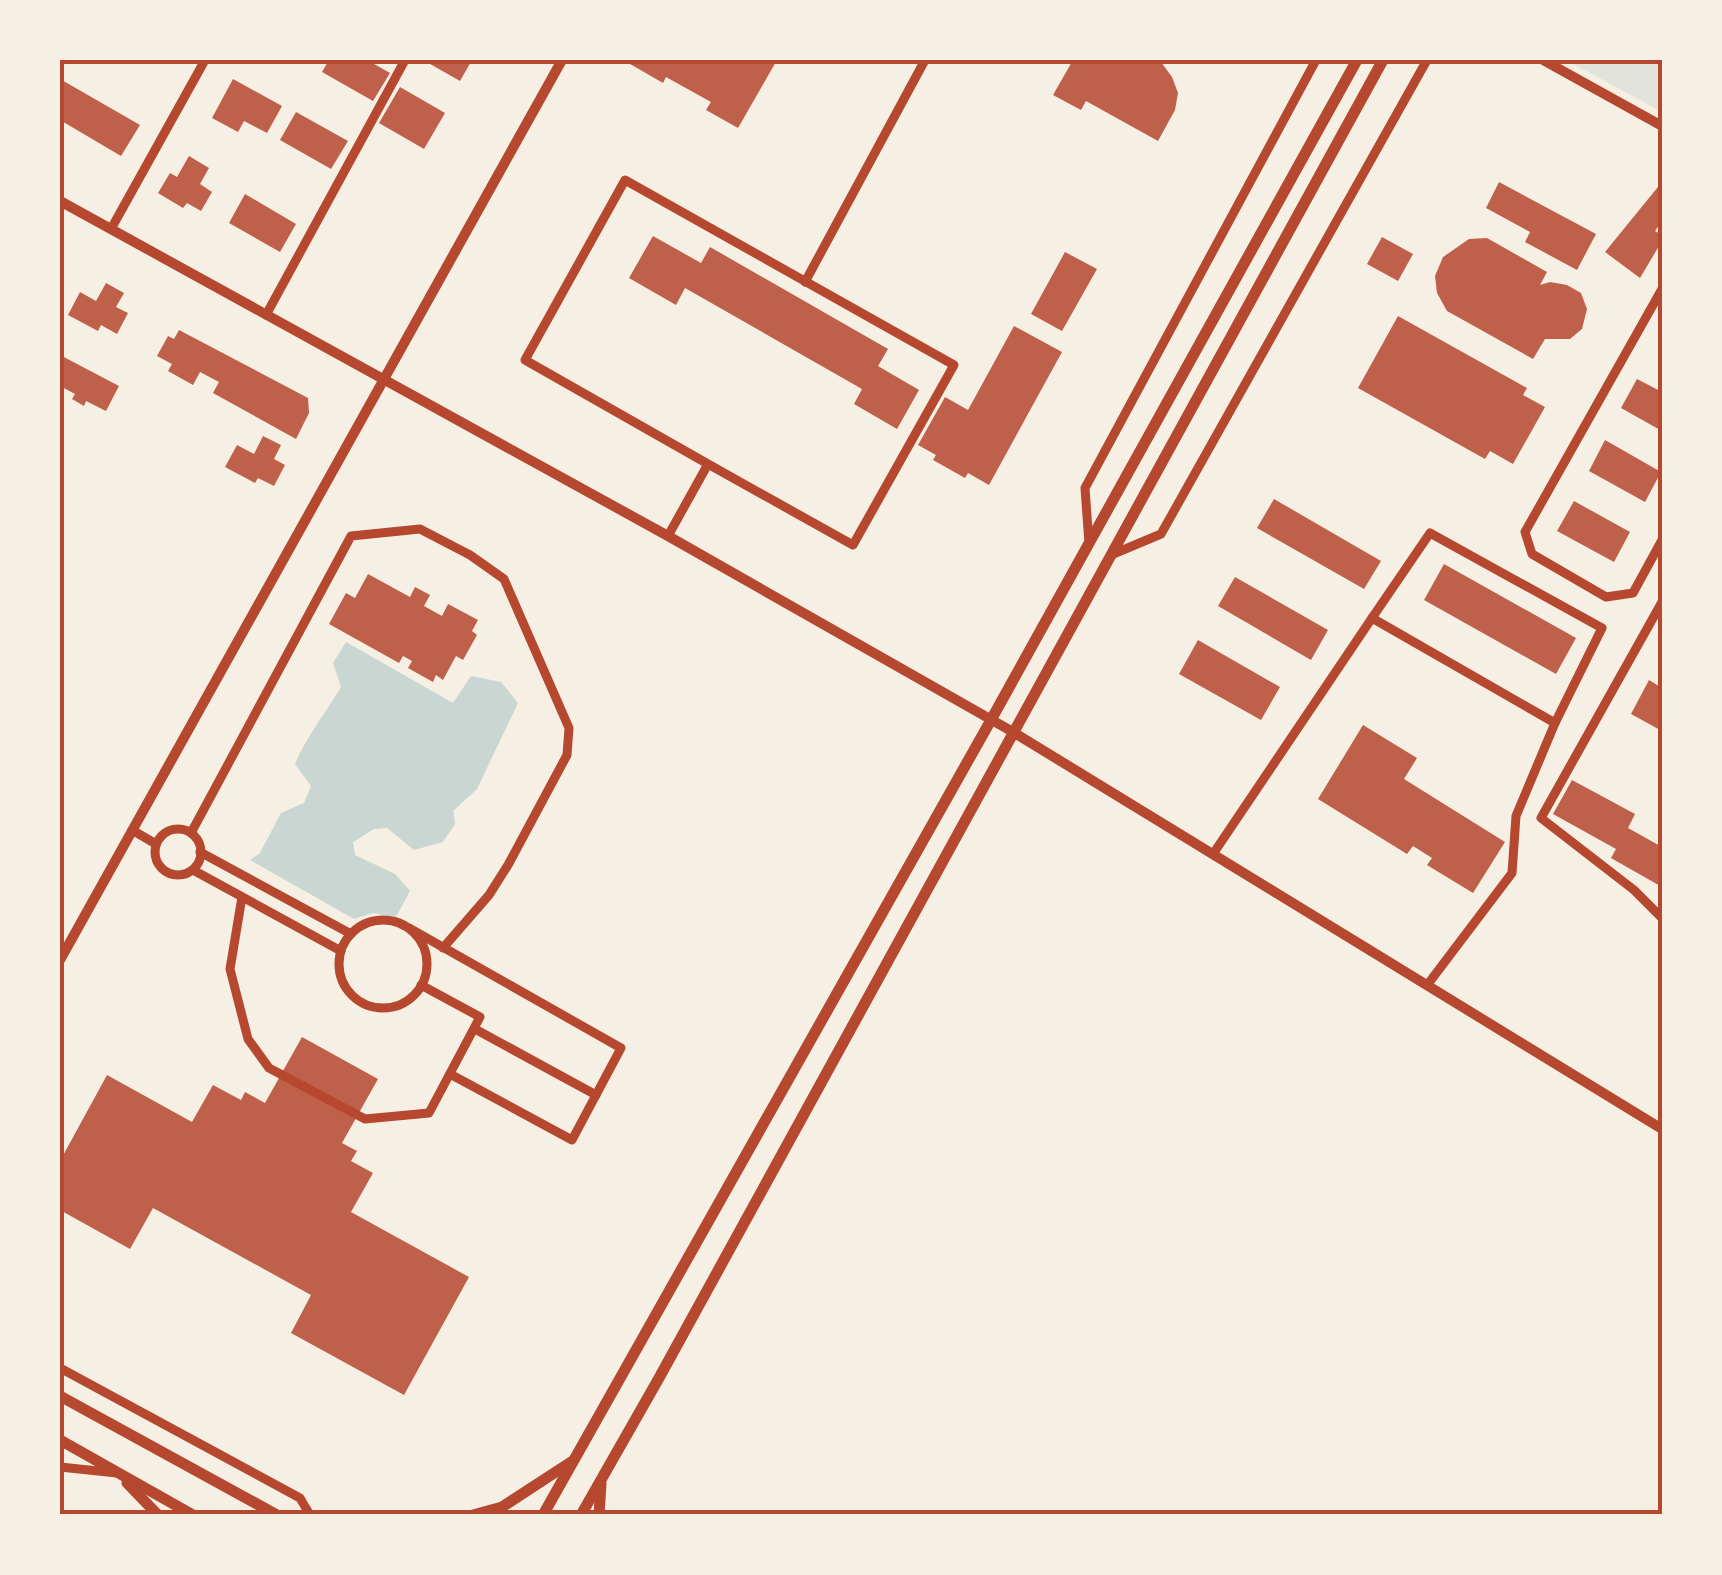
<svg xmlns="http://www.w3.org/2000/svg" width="1722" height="1575" viewBox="0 0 1722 1575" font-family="'Work Sans',sans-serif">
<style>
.green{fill:#e2e4dc}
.water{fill:#c9d6d2}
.building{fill:#bf614a}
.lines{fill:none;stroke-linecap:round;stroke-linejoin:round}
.minor{stroke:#b5482f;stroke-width:9}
.tertiary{stroke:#b5482f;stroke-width:10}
.secondary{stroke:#b5482f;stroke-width:11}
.neatline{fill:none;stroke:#b5482f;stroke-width:4}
</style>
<rect width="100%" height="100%" fill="#f6efe4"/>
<!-- green -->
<path class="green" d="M1566,60H1662V112Z"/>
<!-- water -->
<path class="water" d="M346,642L453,703L471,676L501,682L518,703L477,789L453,811L455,824L443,842L414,850L387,828L374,829L353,842L355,855L395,874L410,891L396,917L373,913L354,919L250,860L260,853L281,813L304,803L311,786L295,764C306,737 325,714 341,687L333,663Z"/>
<!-- building -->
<g class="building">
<path d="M329,60H367L390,73L373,101L322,72Z"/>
<path d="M423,60H472L460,81Z"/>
<path d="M632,60H777L738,128L706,110L711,102L666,77L663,83L630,64Z"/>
<path d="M1073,60L1161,62L1172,77L1178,93L1175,110L1158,141L1086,101L1081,110L1053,95Z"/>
<path d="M60,79L140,125L121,156L60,120Z"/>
<path d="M233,79L282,106L267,133L244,121L238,132L212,118Z"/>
<path d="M400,87L445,113L424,149L379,123Z"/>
<path d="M296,112L348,141L331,169L280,140Z"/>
<path d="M189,156L209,168L200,184L212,192L201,211L187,203L183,208L158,193L170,173L177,177Z"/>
<path d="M1499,182L1596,234L1577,270L1525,242L1530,232L1486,208Z"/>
<path d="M1662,182V221L1655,231L1662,235V241L1640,278L1605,252Z"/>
<path d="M245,194L296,224L280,252L229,223Z"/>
<path d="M653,236L701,263L710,247L888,349L878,366L919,390L897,429L854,404L862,389L685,288L676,305L629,278Z"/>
<path d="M1382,237L1413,254L1398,281L1367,264Z"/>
<path d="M1487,238L1547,272L1540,285L1550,282L1567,285L1581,293L1587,309L1582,329L1570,339H1545L1533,359L1447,311L1437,293L1435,276L1443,257L1469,239Z"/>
<path d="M1065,252L1097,269L1062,331L1031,314Z"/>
<path d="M106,283L124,293L116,307L128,313L117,334L101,325L98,331L68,315L80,292L96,301Z"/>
<path d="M1398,316L1527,388L1523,395L1545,407L1513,464L1490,451L1485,459L1358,388Z"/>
<path d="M1014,326L1062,352L989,485L968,473L965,478L933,460L936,455L918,445L945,397L968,410Z"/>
<path d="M179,330L308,398L309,413L296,439L213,393L219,382L200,372L193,385L168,371L172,364L157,356L168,336L174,339Z"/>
<path d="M60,355L119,386L106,411L86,401L84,406L72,399L75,394L60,386Z"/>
<path d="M1637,379L1662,392V431L1621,408Z"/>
<path d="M263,436L281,445L274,459L285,465L274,486L258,478L255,483L225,467L237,445L254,454Z"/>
<path d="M1605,440L1661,472L1645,502L1589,471Z"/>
<path d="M1274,499L1381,561L1364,589L1257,528Z"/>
<path d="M1574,501L1630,532L1614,562L1557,531Z"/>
<path d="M1444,564L1576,638L1556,674L1424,600Z"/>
<path d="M368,574L410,597L415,587L430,595L424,606L442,616L448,604L478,620L472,631L477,635L463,660L456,656L443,680L436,675L433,682L408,668L412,661L403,656L399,663L329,624L346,593L355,598Z"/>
<path d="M1235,577L1328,630L1311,660L1218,606Z"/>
<path d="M1198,640L1280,687L1261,720L1179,674Z"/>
<path d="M1649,680L1662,688V731L1631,714Z"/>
<path d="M1363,725L1417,758L1404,779L1505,842L1473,893L1427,865L1432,858L1413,846L1407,854L1318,799Z"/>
<path d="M1572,780L1635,814L1628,828L1662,847V887L1611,858L1616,849L1553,814Z"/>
<path d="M302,1037L378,1079L342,1143L357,1151L351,1161L373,1173L351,1212L469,1277L404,1395L291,1333L311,1295L153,1208L130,1249L60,1210V1161L107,1075L192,1122L213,1085L241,1100L245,1092L265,1103Z"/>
</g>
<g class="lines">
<!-- minor -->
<g class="minor">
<path d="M111,229L205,60"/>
<path d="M805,282L925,60"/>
<path d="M1662,289L1525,532L1532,554L1606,597L1633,593L1662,540"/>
<path d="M266,315L405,60"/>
<path d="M668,536L708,464L525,360L625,180L954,365L853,545L708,464"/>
<path d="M1089,544L1085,488L1316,60"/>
<path d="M1111,555L1161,534L1427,60"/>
<path d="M1662,602L1541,818L1634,890L1662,918"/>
<path d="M1372,618L1430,533L1602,628L1555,723"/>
<circle cx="178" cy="852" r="23"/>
<path d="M132,830L156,844"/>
<path d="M191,833L351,536L420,529L470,555L504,579L569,728L567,755L508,865L489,895L443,948"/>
<path d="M200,852L351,934"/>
<path d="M1213,854L1372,618L1555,723L1516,816L1512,873L1428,984"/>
<path d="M193,870L341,951"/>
<path d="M242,897L230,969L248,1039L269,1068L365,1119L429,1113L480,1017L421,985"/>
<circle cx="383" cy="964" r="44"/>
<path d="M409,928L621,1048L572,1140L450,1074"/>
<path d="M475,1029L596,1095"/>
<path d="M60,1368L300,1498L310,1515"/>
<path d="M60,1467L117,1473"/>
</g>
<!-- tertiary -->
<g class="tertiary">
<path d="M1543,60L1662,126"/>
<path d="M60,201L668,536L1013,732L1662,1129"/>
<path d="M60,960L562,60"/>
</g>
<!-- secondary -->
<g class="secondary">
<path d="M60,1396L277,1515"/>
<path d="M60,1440L193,1515"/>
<path d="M127,1483L158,1515"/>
<path d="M473,1515L502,1507L571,1462"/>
<path d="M543,1515L991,720L1357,60"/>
<path d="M581,1515L659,1378L1383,60"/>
<path d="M599,1515L601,1484"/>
</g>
</g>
<!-- border -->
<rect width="1722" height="1575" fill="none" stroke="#f6efe4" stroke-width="125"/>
<rect x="62" y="62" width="1598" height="1450" class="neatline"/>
</svg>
